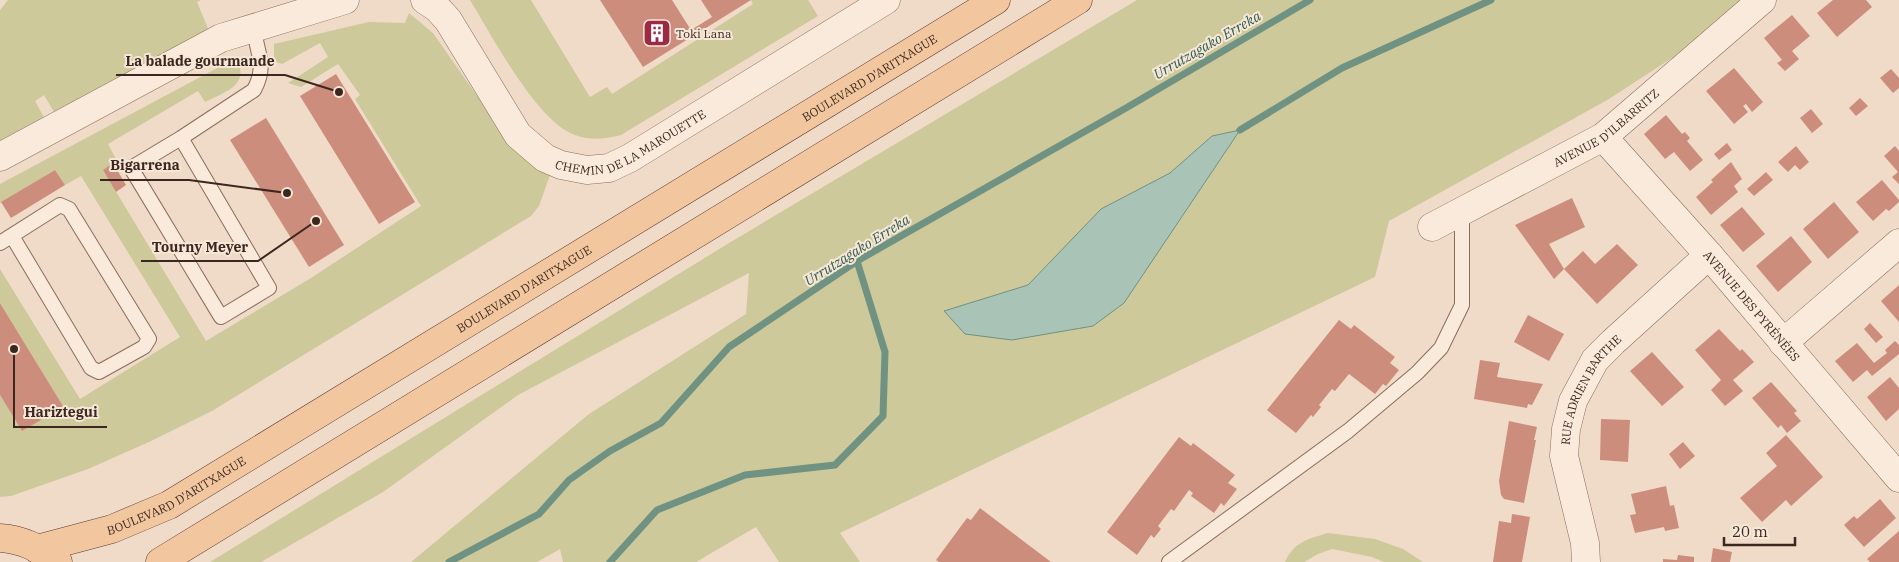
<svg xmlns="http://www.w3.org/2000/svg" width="1899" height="562" viewBox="0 0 1899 562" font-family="'IBM Plex Serif',serif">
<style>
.green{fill:#cec99b}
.water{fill:#a9c3b6;stroke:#6f9282}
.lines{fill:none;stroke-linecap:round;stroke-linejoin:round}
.stream{stroke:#6f9282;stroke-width:7}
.building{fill:#cd8d7d}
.lane-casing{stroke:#8c6b5c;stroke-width:16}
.street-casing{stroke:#8c6b5c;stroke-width:29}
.primary-casing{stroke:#5a3b30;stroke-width:29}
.lane{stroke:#f9eadb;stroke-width:14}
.street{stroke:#f9eadb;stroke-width:28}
.primary{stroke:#f2c7a0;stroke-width:28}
.labels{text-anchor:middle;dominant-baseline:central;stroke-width:4;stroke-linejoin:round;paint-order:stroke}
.poi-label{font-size:12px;fill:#3c2720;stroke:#f6e7d7;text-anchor:start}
.street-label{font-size:12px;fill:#3c2720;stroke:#f6e7d7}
.water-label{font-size:14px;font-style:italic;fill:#2f5c4f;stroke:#f6e7d7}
.leader{fill:none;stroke:#3c2720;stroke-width:2}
.callout-dot{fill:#3c2720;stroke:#f6e7d7;stroke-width:2}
.callout-label{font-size:14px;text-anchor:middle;font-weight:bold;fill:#3c2720;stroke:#f6e7d7;stroke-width:4;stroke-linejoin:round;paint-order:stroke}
</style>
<rect width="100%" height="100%" fill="#efdbc8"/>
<!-- green -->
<g class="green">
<path d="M8,0H201L197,2L209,31L57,117L44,95L35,101L46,121L0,146V10Z"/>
<path d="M470,0H531L590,97L607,87L612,94L753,4L751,0H808L818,16L621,135C605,139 591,141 575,135C537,122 492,36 470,0Z"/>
<path d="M1137,0H1753L1735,17L1609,99L1389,221L1375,277L840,533L860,562H779L756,527L696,562H563L560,549L537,562H411L589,414L746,314L749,273L518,395L383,492L261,562H210L729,243Z"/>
<path d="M409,13L433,33L515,150L550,175L539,206L531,216L212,411L149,442L88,469L11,496L0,497V395L22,431L41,420L40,418L44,415L46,417L63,406L0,303V269L80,399L180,337L81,176L65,185L55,170L0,203V184L236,58C251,85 225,92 205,102L198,91L108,144L117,161L103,170L206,341L311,278L421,206L355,99L360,95L338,64L301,87L288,83L328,57L320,43L282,64L274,61V44L369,22L405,23Z"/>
<path d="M1328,533L1375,539L1403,549L1423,562H1384L1372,557L1332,549L1318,554L1304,562H1285C1294,542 1308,539 1328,533Z"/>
</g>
<!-- water -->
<path class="water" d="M1240,130L1124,303L1093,326L1012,340L965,334L944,311L1028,285L1101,209L1170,173L1212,136Z"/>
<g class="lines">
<!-- stream -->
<g class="stream">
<path d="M1240,130L1342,68L1491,0"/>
<path d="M449,562L539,514L569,480L610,451L661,423L729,347L857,261L1126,108L1310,0"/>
<path d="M610,562L657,510L745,475L835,465L883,416L885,352L857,261"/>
</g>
</g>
<!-- building -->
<g class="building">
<path d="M600,0H672L691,30L712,17L701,0H751L643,67Z"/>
<path d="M1833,0H1866L1872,7L1837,37L1817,13Z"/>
<path d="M1792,15L1810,36L1792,51L1799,59L1785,71L1777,63L1782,60L1764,38Z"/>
<path d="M1734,68L1763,102L1752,112L1746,104L1743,106L1748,112L1734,124L1706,91Z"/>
<path d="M1891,69L1899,78V88L1893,93L1880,78Z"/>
<path d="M336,74L415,202L379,224L300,96Z"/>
<path d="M1860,98L1868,106L1856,116L1849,108Z"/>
<path d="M1811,109L1823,124L1812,133L1800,118Z"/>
<path d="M1666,115L1682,134L1685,132L1690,138L1687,141L1703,160L1690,171L1674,152L1665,159L1644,134Z"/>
<path d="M266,118L344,245L309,267L230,140Z"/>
<path d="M1727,143L1732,150L1719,160L1714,154Z"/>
<path d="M1796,146L1809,162L1800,170L1795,165L1788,172L1778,162Z"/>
<path d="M1895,146L1899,151V184L1892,177L1898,172L1884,156Z"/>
<path d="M1731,162L1742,179L1734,186L1738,192L1711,215L1696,197L1713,182L1711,180Z"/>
<path d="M113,163L126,185L116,192L103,170Z"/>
<path d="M55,170L65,185L11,218L1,202Z"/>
<path d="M1766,172L1773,180L1754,196L1747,189Z"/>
<path d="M1882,180L1899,200V202L1889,211L1886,209L1873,221L1856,202Z"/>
<path d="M1572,198L1585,227L1549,244L1564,269L1583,251L1595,264L1617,244L1638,265L1597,304L1564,269L1554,279L1515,225Z"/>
<path d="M1834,202L1859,232L1828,259L1803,229Z"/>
<path d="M1742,207L1765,234L1743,252L1720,225Z"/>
<path d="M1791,236L1812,262L1778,292L1756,266Z"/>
<path d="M1899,285V322L1881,301Z"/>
<path d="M0,303L63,406L46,417L44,415L40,418L41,420L22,431L0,395Z"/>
<path d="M1528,315L1564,334L1549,361L1514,342Z"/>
<path d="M1339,320L1351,329L1354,325L1395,357L1390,363L1399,370L1386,386L1383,384L1375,394L1349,374L1335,391L1332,389L1319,405L1321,407L1313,417L1311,415L1296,433L1267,410Z"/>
<path d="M1870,323L1883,337L1876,343L1864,329Z"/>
<path d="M1719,329L1740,351L1742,349L1754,362L1733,380L1743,391L1725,406L1711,390L1721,380L1695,350Z"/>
<path d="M1895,341L1899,345V354L1872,376L1867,370L1853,382L1835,361L1857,343L1874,363L1887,353L1885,350Z"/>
<path d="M1652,352L1684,387L1662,406L1630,371Z"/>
<path d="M1480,360L1500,363L1497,377L1543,384L1532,405L1528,404L1527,408L1474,399Z"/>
<path d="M1890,377L1899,388V409L1886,421L1867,397Z"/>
<path d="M1771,382L1797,411L1794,413L1801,421L1787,433L1781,425L1778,428L1752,398Z"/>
<path d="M1601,419L1630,420L1628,462L1600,460Z"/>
<path d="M1509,421L1537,427L1534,440H1536L1524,503L1504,499L1501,495L1499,481Z"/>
<path d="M1786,435L1823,477L1791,506L1786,500L1762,522L1740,498L1777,466L1766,453Z"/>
<path d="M1179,437L1191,446L1193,443L1235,475L1228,483L1237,489L1224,506L1221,503L1214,513L1191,496L1193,493L1189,490L1174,511L1171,509L1158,526L1161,529L1154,538L1151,535L1137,555L1107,532Z"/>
<path d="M1683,442L1695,456L1680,469L1669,454Z"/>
<path d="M1666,486L1670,506L1674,505L1679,528L1665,531L1664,527L1635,533L1630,515L1636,514L1631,494Z"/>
<path d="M1880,499L1896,518L1864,547L1844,525L1854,516L1857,519Z"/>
<path d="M980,508L1051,562H939L936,560L967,518L971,520Z"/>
<path d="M1512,514L1530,517L1522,562H1493L1499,521L1511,523Z"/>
<path d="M1899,531V562H1870L1867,559Z"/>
<path d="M1713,548L1732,552L1730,562H1711Z"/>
<path d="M1678,555L1694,557V562H1663V559L1677,560Z"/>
</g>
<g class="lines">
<defs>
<g id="lane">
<path d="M181,138L269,288L221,317L131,168L181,138L254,90C268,64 256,53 254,27"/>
<path d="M0,243L60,205L69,209L149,339L144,347L99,372L91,368L12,236"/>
<path d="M1169,562L1348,431L1417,373L1441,348L1462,305V213"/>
</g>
<g id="street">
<path id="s1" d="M425,0L437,8L448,20L518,135L545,158L561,165L587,170L609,168L630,158L886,0"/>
<path id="s2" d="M1603,137L1709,255L1899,478"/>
<path d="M0,157L221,38L345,0"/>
<path id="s3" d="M1432,227L1603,137L1762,0"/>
<path d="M1783,343L1899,243"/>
<path id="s4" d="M1586,562L1585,543L1564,456L1566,429L1573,401L1595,360L1613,342L1709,255"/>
</g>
<g id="primary">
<path d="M0,538C20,539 43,549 58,562"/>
<path id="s5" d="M37,549L112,529L169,505L996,0"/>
<path d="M160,562L1078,0"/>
</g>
</defs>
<!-- lane casing -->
<use href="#lane" class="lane-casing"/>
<!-- street casing -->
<use href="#street" class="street-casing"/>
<!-- primary casing -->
<use href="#primary" class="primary-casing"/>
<!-- lane -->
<use href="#lane" class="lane"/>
<!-- street -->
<use href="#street" class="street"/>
<!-- primary -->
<use href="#primary" class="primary"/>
</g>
<!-- icons -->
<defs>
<symbol id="building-square" viewBox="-11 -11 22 22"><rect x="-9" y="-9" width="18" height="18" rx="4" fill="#9b2b45" stroke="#f6e7d7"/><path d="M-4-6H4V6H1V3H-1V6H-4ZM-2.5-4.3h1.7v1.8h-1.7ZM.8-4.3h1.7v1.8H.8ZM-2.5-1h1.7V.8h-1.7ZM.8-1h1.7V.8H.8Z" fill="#fff"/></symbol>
</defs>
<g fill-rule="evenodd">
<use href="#building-square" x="641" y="17" width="32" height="32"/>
</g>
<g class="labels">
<!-- poi labels -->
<g class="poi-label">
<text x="676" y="33">Toki Lana</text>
</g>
<!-- street labels -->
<g class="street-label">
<text stroke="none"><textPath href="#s5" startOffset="960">BOULEVARD D'ARITXAGUE</textPath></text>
<text stroke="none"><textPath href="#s3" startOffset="201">AVENUE D'ILBARRITZ</textPath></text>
<text stroke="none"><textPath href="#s1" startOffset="295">CHEMIN DE LA MAROUETTE</textPath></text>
<text stroke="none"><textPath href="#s5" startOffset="555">BOULEVARD D'ARITXAGUE</textPath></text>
<text stroke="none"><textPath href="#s2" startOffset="225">AVENUE DES PYRÉNÉES</textPath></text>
<text stroke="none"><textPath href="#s4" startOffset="182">RUE ADRIEN BARTHE</textPath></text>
<text stroke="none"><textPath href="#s5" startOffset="150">BOULEVARD D'ARITXAGUE</textPath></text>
</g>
<!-- water labels -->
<g class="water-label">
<text transform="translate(1207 45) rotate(-30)">Urrutzagako Erreka</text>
<text transform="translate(857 250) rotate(-32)">Urrutzagako Erreka</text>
</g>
</g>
<!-- callouts -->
<path class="leader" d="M339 92L285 75H116M287 193L189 180H100M316 221L258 261H141M14 349L14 427H107"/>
<g class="callout-dot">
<circle cx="339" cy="92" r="5"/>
<circle cx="287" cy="193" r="5"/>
<circle cx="316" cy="221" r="5"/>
<circle cx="14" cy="349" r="5"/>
</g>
<g class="callout-label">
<text x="200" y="66">La balade gourmande</text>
<text x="145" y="170">Bigarrena</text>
<text x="200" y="252">Tourny Meyer</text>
<text x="61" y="417">Hariztegui</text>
</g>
<!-- scale -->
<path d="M1724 537v8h71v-8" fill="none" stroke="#3c2720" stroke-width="2.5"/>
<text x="1732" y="537" font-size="15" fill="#3c2720" stroke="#f6e7d7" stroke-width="4" paint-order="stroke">20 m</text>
</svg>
